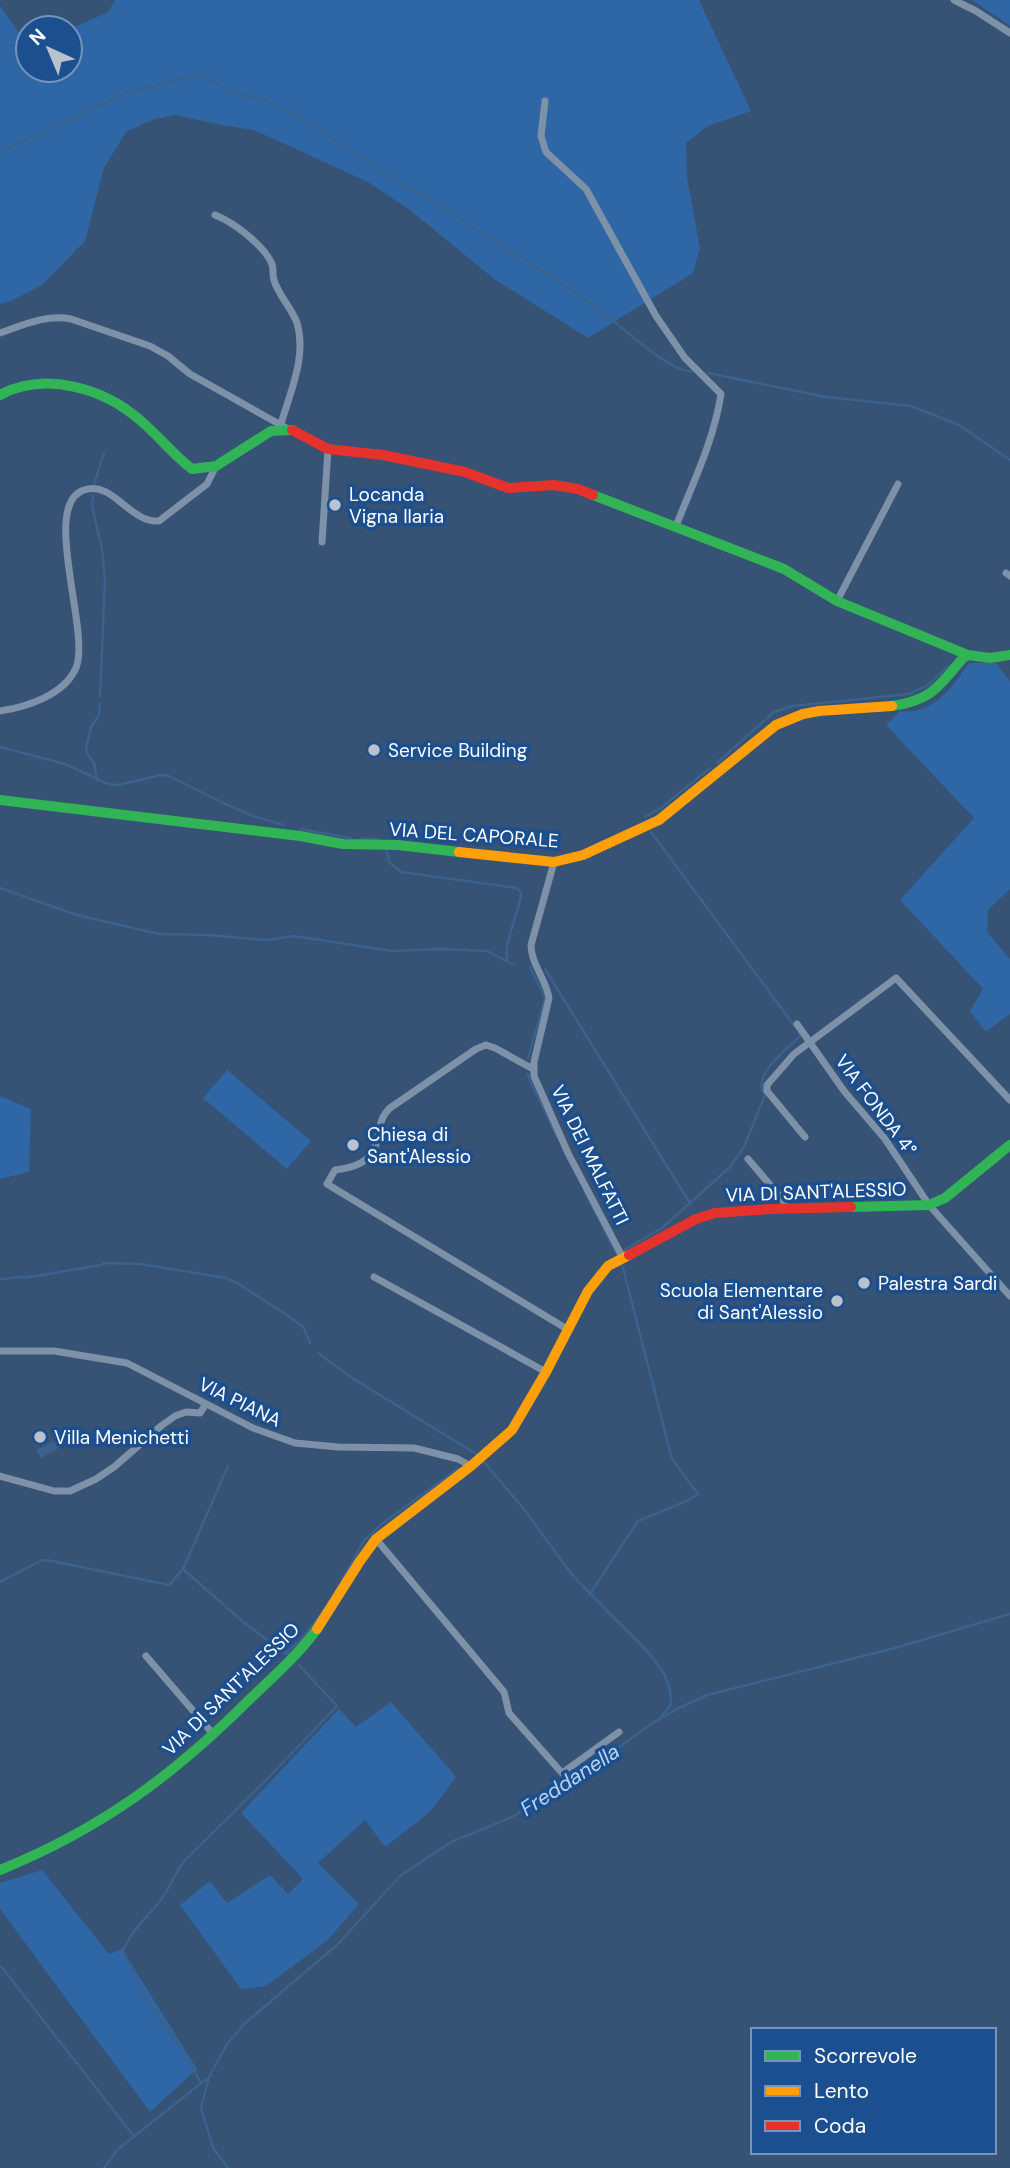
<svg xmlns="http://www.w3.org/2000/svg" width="1010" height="2168" viewBox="0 0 1010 2168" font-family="'DM Sans',sans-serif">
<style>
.green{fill:#2f66a5}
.water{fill:#3b618d}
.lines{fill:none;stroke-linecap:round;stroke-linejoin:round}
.stream{stroke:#3b618d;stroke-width:2.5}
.street{stroke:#7d92a8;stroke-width:7}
.fast{stroke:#30b455;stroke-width:10}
.slow{stroke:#ff9f0a;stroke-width:10}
.jam{stroke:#e5322d;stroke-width:10}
.poi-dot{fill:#b9c2ce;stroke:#1b4f8f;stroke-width:2.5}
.labels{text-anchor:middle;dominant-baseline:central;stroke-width:7;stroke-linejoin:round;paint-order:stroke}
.poi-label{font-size:19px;fill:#fff;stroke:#1b4f8f;text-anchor:start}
.street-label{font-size:19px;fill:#fff;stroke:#1b4f8f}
.water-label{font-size:21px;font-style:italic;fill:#b5d3f5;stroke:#1b4f8f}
</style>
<rect width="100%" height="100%" fill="#365274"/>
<!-- green -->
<g class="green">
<path d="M115,0H699L751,111L708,126L686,143L687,178L700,248L693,273L588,338L494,279L410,210L368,182L254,130L221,125L175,115L152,120L126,132L104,168L85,241L42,285L9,302L0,304V6L23,38L28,37V70H70V29L108,12Z"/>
<path d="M972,0H1010V26Z"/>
<path d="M969,663H996L1010,681V889L988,910L987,932L1010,959V1014L986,1032L970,1011L983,989L900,900L974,818L886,725L900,711C933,716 952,687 969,663Z"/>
<path d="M227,1070L311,1141L287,1169L203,1098Z"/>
<path d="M0,1096L31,1109L29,1172L0,1179Z"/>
<path d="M391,1702L456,1777L430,1812L385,1847L365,1820L318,1863L359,1904L327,1941L266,1986L241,1989L180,1905L210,1881L227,1903L270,1875L288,1894L303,1879L241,1813L339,1709L356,1727Z"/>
<path d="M42,1870L109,1954L122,1949L197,2069L150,2112L0,1909V1883Z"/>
</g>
<!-- water -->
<path class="water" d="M55,1440L59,1448L41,1458L36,1450Z"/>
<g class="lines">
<!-- stream -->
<g class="stream">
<path d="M0,153L120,95L194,75L206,78L239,94L271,102L289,111C388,178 494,236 592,304C613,318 670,375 693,371"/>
<path d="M708,373L826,397L911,406L959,425L1010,460"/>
<path d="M94,485L104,452"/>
<path d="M93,495L92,506L102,549L105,579L100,696"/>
<path d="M0,747L65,764L108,784L118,785L161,775L169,776L221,802L253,816L284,825"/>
<path d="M717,763L774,712L793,706L909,694L928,685L948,666"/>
<path d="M97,780L94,763L87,754L86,749L91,727L99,715L100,703"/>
<path d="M645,817L662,807L710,768"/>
<path d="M300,829L351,838"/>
<path d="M651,832L796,1028"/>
<path d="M362,838L378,839L382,842"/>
<path d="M386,849L389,862L401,872L517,888L521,893C520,913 501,946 508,961"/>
<path d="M0,888L77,915L159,934L207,935L267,940L294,936L392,951L440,949L487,951L514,965"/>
<path d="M545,969L691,1205"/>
<path d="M528,1059L545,998L530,967"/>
<path d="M527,1074L557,1137"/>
<path d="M584,1190L616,1253"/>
<path d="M0,1279L36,1276L101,1265L104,1263L140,1264L226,1278L237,1283L293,1319L304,1328L310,1343"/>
<path d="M318,1353L352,1378L478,1455"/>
<path d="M484,1462L523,1508L573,1576L649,1653L664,1673L670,1691L671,1705L661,1717"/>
<path d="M183,1569L241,1620L285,1654L287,1652L289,1654"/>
<path d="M0,1582L40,1561L47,1560L169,1585L183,1569L228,1466"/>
<path d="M590,1594L638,1521L687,1501L698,1494L672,1459L623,1268L617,1254L662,1228L730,1167L744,1147L765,1095C750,1076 788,1048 801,1035L799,1033"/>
<path d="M287,1652L300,1641L328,1605L363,1542L383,1523L459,1468"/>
<path d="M0,1965L133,2135"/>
<path d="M201,2083L186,2056L145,1996L123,1951C131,1930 149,1916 162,1898C171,1886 175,1872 185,1860L265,1781L337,1706L299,1665"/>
<path d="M104,2168L118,2149L209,2077"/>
<path d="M228,2168L213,2148L201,2108L209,2077L227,2044L244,2024L337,1945L400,1876L451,1842L510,1818L565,1787L651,1724L679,1708L707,1695L895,1648L1010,1614"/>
</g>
<!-- street -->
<g class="street">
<path d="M954,0L976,11L1010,33"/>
<path d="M545,101L541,136L546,152L586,189L656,316L685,358L721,394C714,440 693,483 676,526"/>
<path d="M215,215C233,222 264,245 272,264C274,269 272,275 274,280C278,295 292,308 297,323C307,357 290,392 281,424"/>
<path d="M0,333C23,325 46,314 71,319L150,346L168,356L190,374L288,429"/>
<path d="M322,542L328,449"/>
<path d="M1006,573L1010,576"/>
<path d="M837,601L898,484"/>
<path d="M0,711C27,707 64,695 76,668C91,632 40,504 84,490C113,480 129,523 159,521L207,484L216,466"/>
<path d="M554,862L531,945C531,964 546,979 549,998L534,1062V1076L568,1153L623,1258"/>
<path d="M797,1024L844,1091L885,1139L929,1205L1010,1296"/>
<path d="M533,1069L495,1048L486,1045L476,1049L390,1108C378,1119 381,1130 376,1144C371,1163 352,1168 335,1170L327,1184L567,1329"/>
<path d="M805,1137L767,1091V1085L794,1054L896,978L1010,1100"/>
<path d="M748,1159L783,1200L787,1209"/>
<path d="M374,1277L546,1372"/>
<path d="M0,1351H54L127,1363L253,1428L295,1443L338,1447L414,1448L458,1459L471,1466"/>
<path d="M0,1476L54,1491H70L96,1479L114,1467L161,1426L175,1416L186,1412L200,1413L206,1404"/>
<path d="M376,1539L504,1692L509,1713L562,1773L619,1732"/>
<path d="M146,1656L214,1735"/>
</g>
<!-- fast -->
<g class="fast">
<path d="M0,395C45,371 104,388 141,421C159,436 173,455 192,469L216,466L271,431L292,430"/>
<path d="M593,495L784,569L837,601L968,655L990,658L1010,655"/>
<path d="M892,706C932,700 938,687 963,658L968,655"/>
<path d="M0,800L300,836L343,844L398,845L459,852"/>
<path d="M851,1207L929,1205L945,1198L1010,1145"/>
<path d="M0,1870C101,1829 174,1775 251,1698C274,1676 298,1655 317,1629"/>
</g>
<!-- slow -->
<g class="slow">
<path d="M459,852L554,862L583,855L659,820L776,725L803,714L819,711L892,706"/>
<path d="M317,1629L360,1561L376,1539L471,1466L512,1430L546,1372L588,1291L608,1266L629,1255"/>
</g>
<!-- jam -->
<g class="jam">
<path d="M292,430L328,449L383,455L465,472L508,488L554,485L578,489L593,495"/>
<path d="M629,1255L696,1219L715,1213L770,1209L851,1207"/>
</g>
</g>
<!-- markers -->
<g class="poi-dot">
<circle cx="335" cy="505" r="7"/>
<circle cx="374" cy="750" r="7"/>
<circle cx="353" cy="1145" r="7"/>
<circle cx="864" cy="1283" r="7"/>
<circle cx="837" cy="1301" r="7"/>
<circle cx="40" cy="1437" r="7"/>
</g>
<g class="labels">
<!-- poi labels -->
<g class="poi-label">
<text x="349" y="494">Locanda<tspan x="349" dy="22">Vigna Ilaria</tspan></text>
<text x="388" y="750">Service Building</text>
<text x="367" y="1134">Chiesa di<tspan x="367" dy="22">Sant'Alessio</tspan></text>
<text x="878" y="1283">Palestra Sardi</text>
<text x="823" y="1290" text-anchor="end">Scuola Elementare<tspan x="823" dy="22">di Sant'Alessio</tspan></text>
<text x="54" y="1437">Villa Menichetti</text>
</g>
<!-- street labels -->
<g class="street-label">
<text transform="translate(474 835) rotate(4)">VIA DEL CAPORALE</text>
<text transform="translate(876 1105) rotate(53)">VIA FONDA 4°</text>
<text transform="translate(590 1155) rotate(64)">VIA DEI MALFATTI</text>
<text transform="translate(816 1192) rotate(-2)">VIA DI SANT'ALESSIO</text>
<text transform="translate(240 1402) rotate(26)">VIA PIANA</text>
<text transform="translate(231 1689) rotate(-44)">VIA DI SANT'ALESSIO</text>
</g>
<!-- water labels -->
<g class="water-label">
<text transform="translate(570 1780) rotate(-33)">Freddanella</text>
</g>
</g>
<!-- legend -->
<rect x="751" y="2028" width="245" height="126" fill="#1b4f8f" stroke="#7695bc" stroke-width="2"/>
<rect x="765" y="2051" width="35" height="10" fill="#30b455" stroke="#7695bc" stroke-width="2"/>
<text x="814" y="2063" font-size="21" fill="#ffffff">Scorrevole</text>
<rect x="765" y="2086" width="35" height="10" fill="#ff9f0a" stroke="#7695bc" stroke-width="2"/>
<text x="814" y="2098" font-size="21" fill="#ffffff">Lento</text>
<rect x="765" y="2121" width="35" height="10" fill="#e5322d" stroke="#7695bc" stroke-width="2"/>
<text x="814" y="2133" font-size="21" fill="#ffffff">Coda</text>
<!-- north arrow -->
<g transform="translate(49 49) rotate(316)"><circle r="33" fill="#1b4f8f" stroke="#7695bc" stroke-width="2"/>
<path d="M0-5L12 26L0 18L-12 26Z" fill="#b9c2ce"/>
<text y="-10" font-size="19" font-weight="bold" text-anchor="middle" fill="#ffffff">N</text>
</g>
</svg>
